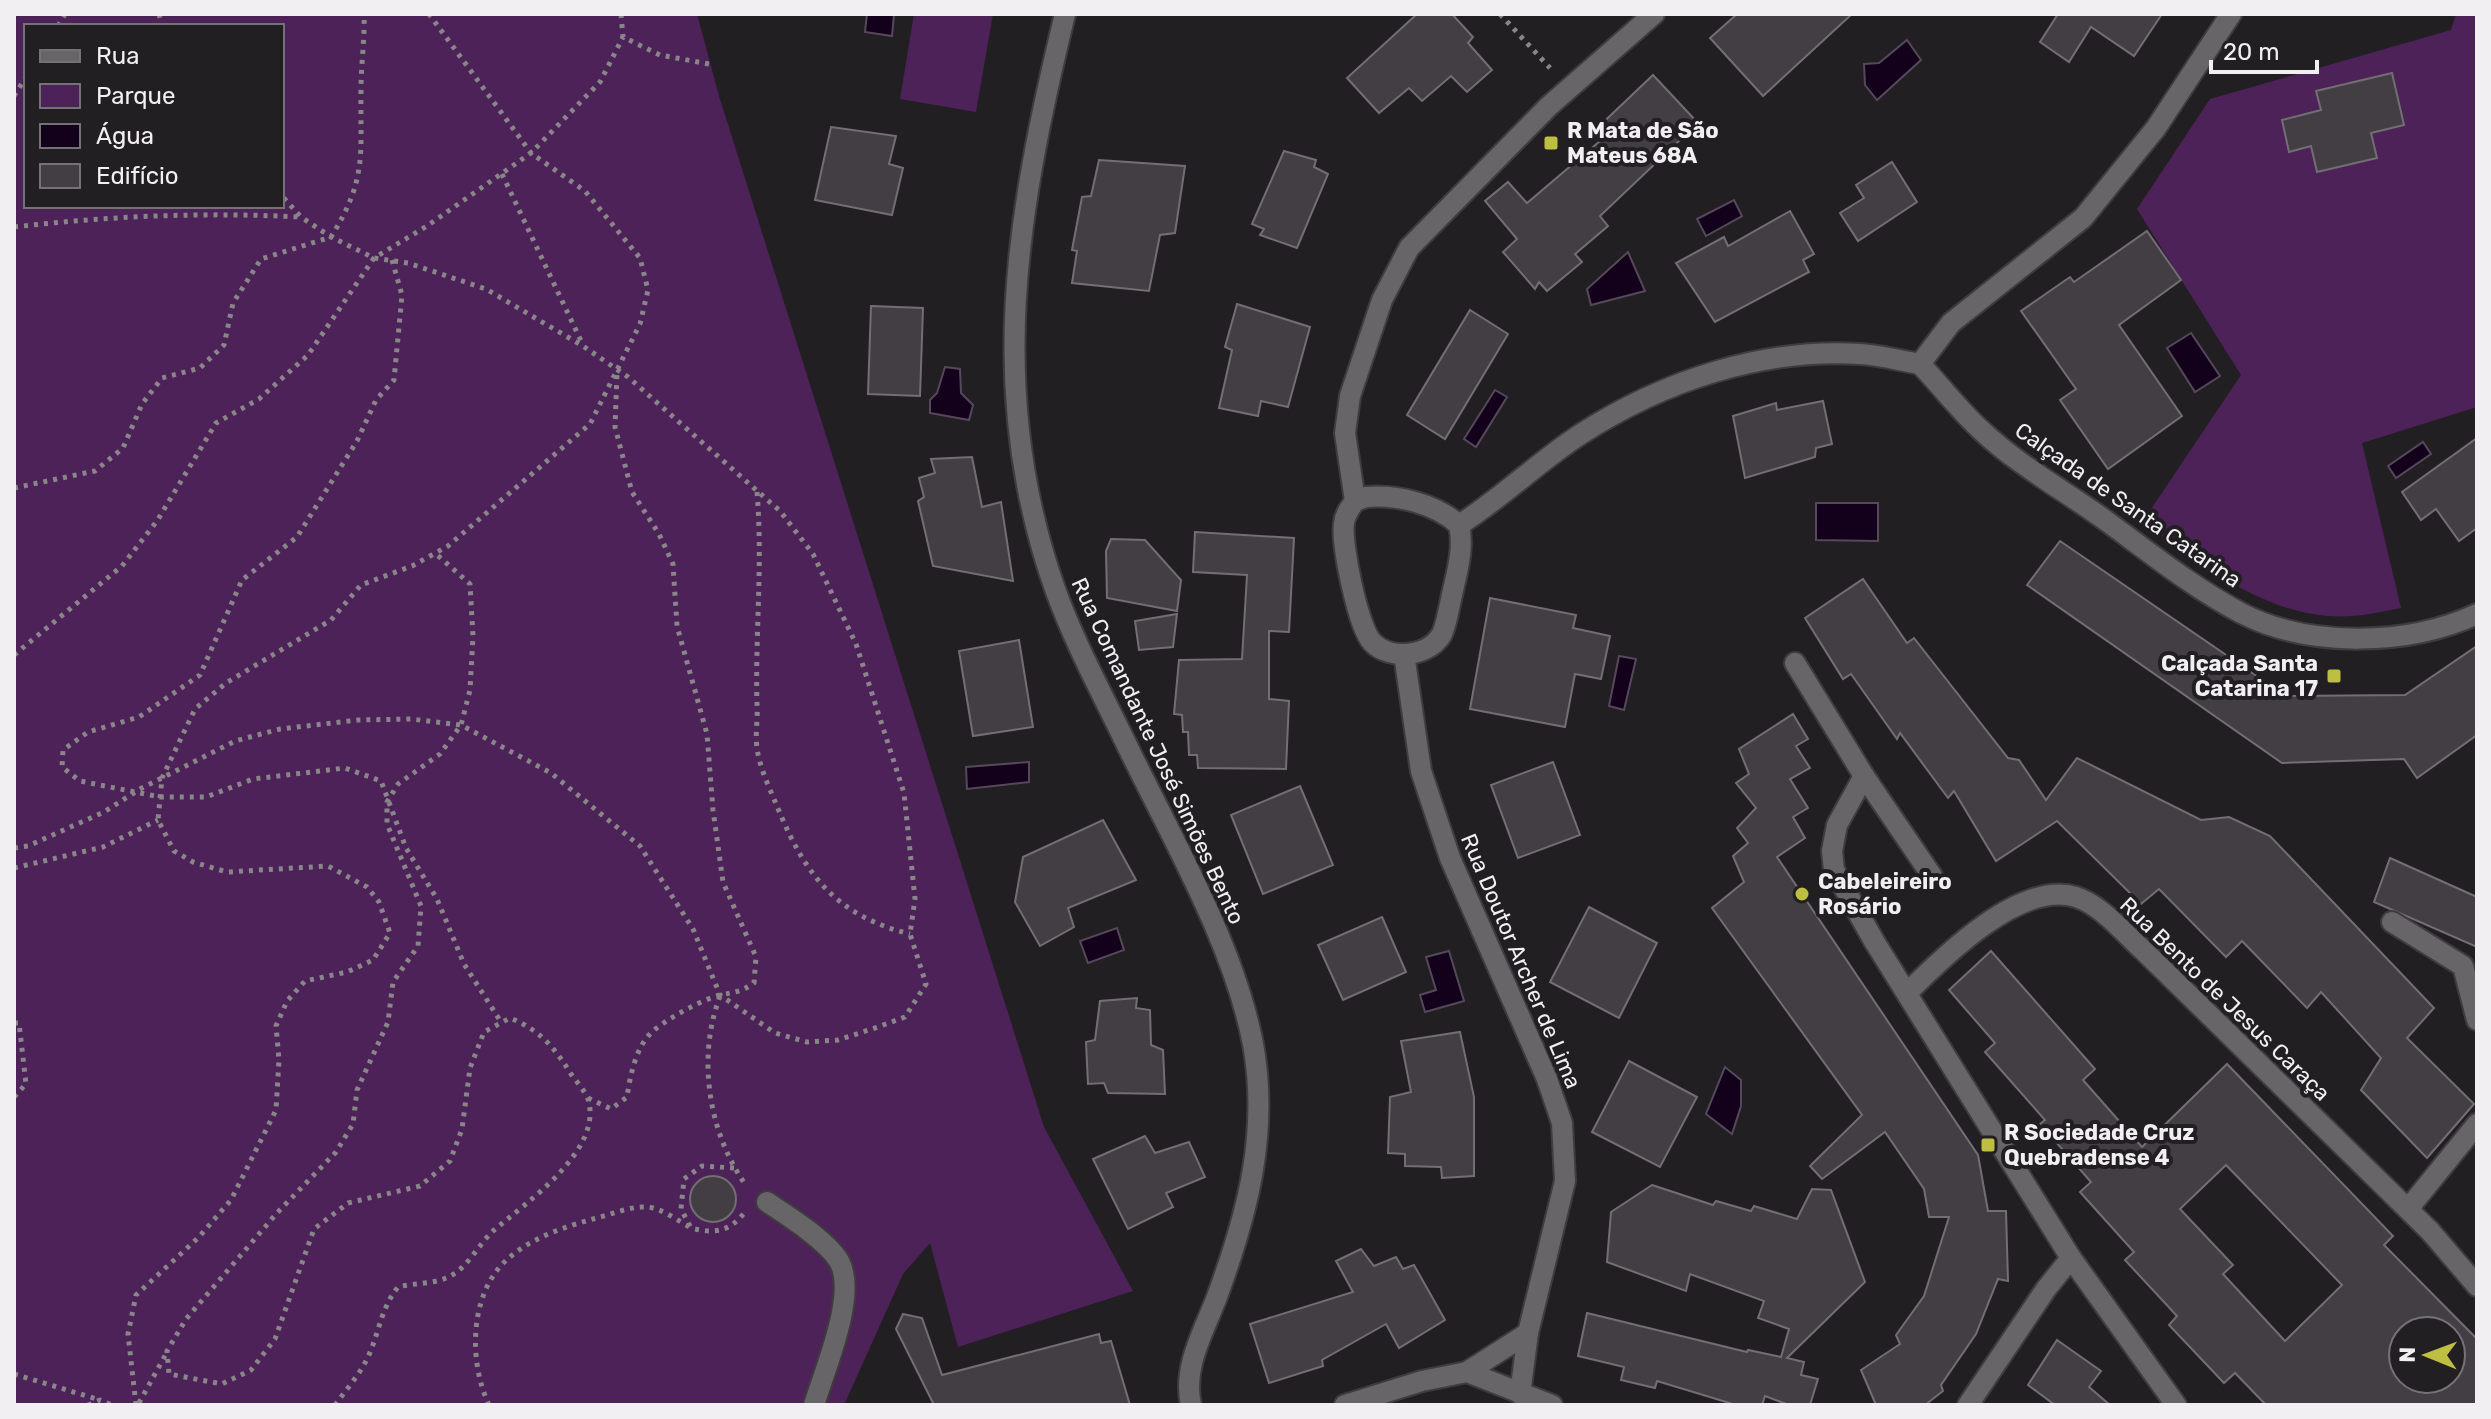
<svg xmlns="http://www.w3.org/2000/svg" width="2491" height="1419" viewBox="0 0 2491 1419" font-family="Rubik,sans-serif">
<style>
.green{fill:#4d2258;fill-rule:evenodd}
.water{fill:#13001a;stroke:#56485b;stroke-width:2}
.building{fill:#433e44;stroke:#726e74;stroke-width:2;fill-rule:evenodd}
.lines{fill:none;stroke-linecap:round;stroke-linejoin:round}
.minor-casing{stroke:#3f3c40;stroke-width:24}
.path{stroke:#89868a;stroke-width:5;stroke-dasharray:4 6;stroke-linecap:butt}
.minor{stroke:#676567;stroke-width:20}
.poi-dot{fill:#bebf42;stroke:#221f23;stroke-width:3}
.labels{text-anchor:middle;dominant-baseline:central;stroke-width:8;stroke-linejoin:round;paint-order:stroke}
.poi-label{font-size:22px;font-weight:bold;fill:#f2eff3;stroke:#221f23;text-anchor:start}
.street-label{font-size:22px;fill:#f2eff3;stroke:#221f23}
</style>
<rect width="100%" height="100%" fill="#221f23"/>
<!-- green -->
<g class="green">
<path d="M14,14H697L719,96L1044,1127L1133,1291L958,1347L930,1243L903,1274L844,1405H14ZM26,26H282V206H26Z"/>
<path d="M914,14H993L976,112L900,99Z"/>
<path d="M2456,14H2477V407L2362,443L2401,608C2377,613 2353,618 2328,616C2262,612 2193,560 2143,521L2241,375L2137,209L2210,99L2451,30Z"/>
</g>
<!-- water -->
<g class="water">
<path d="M867,14H894L892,36L865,32Z"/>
<path d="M1907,40L1921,60L1877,100L1865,85L1864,64L1879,63Z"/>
<path d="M1734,200L1742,216L1706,236L1697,219Z"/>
<path d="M1628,252L1645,291L1591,305L1587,289Z"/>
<path d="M2191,333L2220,376L2195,392L2167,348Z"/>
<path d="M945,367L960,369L961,393L973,405L969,420L930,413V400L937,393Z"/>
<path d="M1495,390L1507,397L1476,447L1464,439Z"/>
<path d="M2423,442L2431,454L2396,478L2388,466Z"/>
<path d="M1816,503H1878V541L1816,540Z"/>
<path d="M1619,656L1636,659L1624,710L1609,706Z"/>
<path d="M1029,762V782L967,789L966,767Z"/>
<path d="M1117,928L1124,950L1088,963L1080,941Z"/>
<path d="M1449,951L1464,1001L1425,1012L1420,995L1436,990L1426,957Z"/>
<path d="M1725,1067L1741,1080V1106L1732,1134L1706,1114Z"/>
</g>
<!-- building -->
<g class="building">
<path d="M1417,14H1452L1473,37L1468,43L1492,70L1467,92L1451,76L1422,101L1409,88L1379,113L1347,78Z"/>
<path d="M1737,14H1852L1763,96L1710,38Z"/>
<path d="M2058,14H2162L2134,56L2091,27L2069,62L2040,42Z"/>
<path d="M2392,73L2404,125L2371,133L2377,158L2317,172L2311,146L2289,152L2282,120L2321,110L2316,91Z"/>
<path d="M1653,75L1698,123L1600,216L1608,226L1575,254L1582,262L1547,291L1539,282L1535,289L1503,252L1517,239L1485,201L1508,182L1527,203L1600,141L1592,133Z"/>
<path d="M831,127L896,136L889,164L903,168L892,215L815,200Z"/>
<path d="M1284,151L1316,160L1314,167L1328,174L1297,248L1260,235L1264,229L1252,224Z"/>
<path d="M1099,160L1185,166L1175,233L1160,235L1149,291L1072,283L1077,251L1072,250L1082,197L1091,196Z"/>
<path d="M1892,162L1917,202L1858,241L1840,213L1864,198L1856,185Z"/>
<path d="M1790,211L1814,254L1803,260L1809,272L1715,322L1676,263L1724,237L1728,246Z"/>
<path d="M2147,231L2181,280L2119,325L2182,416L2108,469L2060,400L2076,389L2021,311L2070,277L2074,282Z"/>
<path d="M1237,304L1310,327L1288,407L1261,401L1258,416L1219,408L1232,350L1225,347Z"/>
<path d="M871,306L923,308L920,396L868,394Z"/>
<path d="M1470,310L1508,334L1445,439L1407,415Z"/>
<path d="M1823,401L1832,444L1816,448L1815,457L1745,478L1733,416L1776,403L1777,410Z"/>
<path d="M2477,438V528L2459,541L2436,509L2421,520L2402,492Z"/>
<path d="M972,457L982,507L1001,502L1013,581L933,566L918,501L924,497L919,478L935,473L931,459Z"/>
<path d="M1195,532L1294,538L1289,632L1269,631V699L1289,701L1286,769L1198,768L1197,755H1189L1188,732H1183L1182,715L1174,714L1179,660L1242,659L1247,575L1193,572Z"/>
<path d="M1111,539L1145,540L1181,580L1177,611L1107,598L1106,551Z"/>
<path d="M2060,541L2286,696L2405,695L2477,646V735L2417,778L2404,759L2282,763L2027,585Z"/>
<path d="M1863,579L1907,643L1914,638L2008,758L2019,760L2046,800L2077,758L2201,820L2229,817L2270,836L2434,1008L2407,1038L2474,1104L2427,1158L2361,1090L2381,1058L2321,992L2307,1008L2242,941L2226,957L2159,889L2141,904L2057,821L1996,861L1954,791L1948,798L1900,733L1897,739L1851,674L1843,679L1805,618Z"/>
<path d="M1490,598L1576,615L1573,628L1610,636L1601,679L1575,674L1565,727L1470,709Z"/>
<path d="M1177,614L1173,647L1139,650L1135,621Z"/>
<path d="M1019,640L1033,727L973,736L959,651Z"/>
<path d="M1793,714L1808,739L1796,746L1810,768L1790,779L1808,808L1793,817L1805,838L1777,857L1978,1155L1988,1211H2006L2008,1281L1998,1279L1976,1334L1941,1385L1943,1391L1925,1405H1876L1861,1370L1900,1344L1896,1335L1924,1296L1949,1217H1929L1924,1189L1885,1132L1822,1179L1810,1166L1862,1115L1712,908L1744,882L1733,856L1748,843L1737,828L1756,808L1736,783L1749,774L1739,749Z"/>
<path d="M1553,762L1580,835L1518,858L1491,785Z"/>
<path d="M1300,786L1333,865L1263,894L1231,815Z"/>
<path d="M1103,820L1136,880L1068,908L1074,927L1040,946L1015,902L1023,857Z"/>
<path d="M2390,858L2477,897V947L2374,902Z"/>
<path d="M1589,907L1657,943L1619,1018L1550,982Z"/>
<path d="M1382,917L1406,972L1343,1000L1318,945Z"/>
<path d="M1991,951L2095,1069L2083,1080L2142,1147L2227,1064L2393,1236L2384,1245L2477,1339V1405H2266L2235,1373L2224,1383L2169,1325L2177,1316L2125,1260L2134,1252L2080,1192L2091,1182L2040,1124L2045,1120L1985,1052L1995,1043L1949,990ZM2226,1165L2342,1285L2285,1341L2223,1274L2233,1265L2180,1209ZM2403,1331H2451V1379H2403Z"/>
<path d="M1137,998L1136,1008L1150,1010L1151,1045L1163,1050L1165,1094L1108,1093L1104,1083L1088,1084L1086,1042L1095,1040L1100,1001Z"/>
<path d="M1460,1032L1474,1097V1176L1442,1178L1441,1167L1405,1166V1154L1388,1153L1390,1097L1411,1092L1401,1041Z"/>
<path d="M1629,1061L1697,1097L1660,1167L1592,1132Z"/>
<path d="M1145,1136L1155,1153L1189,1142L1205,1177L1166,1193L1173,1207L1128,1229L1093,1159Z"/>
<circle cx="713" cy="1199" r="23"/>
<path d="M1652,1185L1713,1205L1716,1201L1751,1211L1754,1206L1797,1219L1812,1189L1831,1190L1865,1282L1787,1358L1804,1362L1801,1375L1818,1379L1810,1405H1789L1765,1396L1762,1405H1736L1657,1381L1655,1388L1621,1380L1624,1367L1578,1356L1587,1313L1747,1352L1748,1350L1781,1357L1789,1329L1758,1318L1764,1301L1690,1274L1686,1291L1607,1262L1611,1212Z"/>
<path d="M1361,1249L1374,1266L1396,1257L1403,1269L1414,1265L1445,1320L1399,1348L1386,1324L1322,1360L1323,1366L1269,1383L1250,1324L1353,1292L1336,1261Z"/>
<path d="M903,1314L922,1318L942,1375L1099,1334L1101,1343L1111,1341L1130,1405H934L896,1329Z"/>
<path d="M2057,1340L2101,1371L2089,1387L2110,1405H2055L2028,1385Z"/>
</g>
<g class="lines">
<defs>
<g id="minor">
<path d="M1065,14C1017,212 985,391 1055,589C1073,639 1099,688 1122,735C1167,830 1233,940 1253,1044C1269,1131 1248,1212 1218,1294C1205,1330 1182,1366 1191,1405"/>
<path d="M1920,364C1941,386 1960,411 1982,431C2018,465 2065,491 2105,520C2149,552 2192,587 2241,613C2309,648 2408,646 2477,614"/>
<path d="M1920,364L1951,323L2083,218L2156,128L2231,14"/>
<path d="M1366,497C1397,494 1436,504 1459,525C1465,551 1455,578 1450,604C1448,613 1446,625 1442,634C1429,657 1390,661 1372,642C1358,627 1341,544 1344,523C1345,514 1350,508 1355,501Z"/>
<path d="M1355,501L1345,433L1350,396L1382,300L1409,248L1549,106L1654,14"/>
<path d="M1459,525C1502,498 1539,461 1581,434C1663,381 1762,348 1860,354C1880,355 1901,361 1920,364"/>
<path d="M1404,654L1421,771L1450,858L1547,1079L1562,1123L1565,1181L1528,1333L1520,1394"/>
<path d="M1795,663L1864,776L1932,876"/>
<path d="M1864,776L1837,825L1832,851L1834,870L1874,941L2071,1258L2176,1405"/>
<path d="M2392,922L2463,966L2477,1020"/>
<path d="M1907,993C1943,957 2020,880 2076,897C2101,905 2124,933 2143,950L2430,1231L2477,1286"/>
<path d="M767,1202C788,1216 826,1240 839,1261C858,1294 824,1371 814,1405"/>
<path d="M2408,1209L2477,1124"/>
<path d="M1467,1372L1528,1333"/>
<path d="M1345,1405L1422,1381L1467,1372L1552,1405"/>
<path d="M1968,1405L2046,1289L2071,1258"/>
</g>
</defs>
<!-- minor casing -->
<use href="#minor" class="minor-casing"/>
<!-- path -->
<g class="path">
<path d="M159,14L162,26"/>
<path d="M621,14L623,37L660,55L709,64"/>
<path d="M1500,14L1550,68"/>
<path d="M58,26L65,14"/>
<path d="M14,96L26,77"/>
<path d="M502,174L582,343"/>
<path d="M14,227C110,216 203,212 300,217"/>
<path d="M392,260L402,295L394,380L376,400L357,441L297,537L242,580L200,675L139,717L88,732L63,750L62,767L80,781L160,797H206L253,779L345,768L381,781L406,848L437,899L464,964L501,1022"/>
<path d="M14,488L95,471L123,448L142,404L162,378L200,368L224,345L233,303L261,259L331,237C368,178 360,153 361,89C361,64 365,38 364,14"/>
<path d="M757,492C763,563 755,634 757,705C758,719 755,734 757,748C760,770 771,791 779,811C807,878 838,916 910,934"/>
<path d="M14,655L122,566L157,521L216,423L259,399L308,355L374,258L427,226L531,153L600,82L623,37"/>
<path d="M14,848L28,846L104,812L140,789L235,741L280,729L358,720L411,719L461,725L551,773L640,846L693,929L720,995L775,1033L807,1042L838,1040L875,1028L905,1017L926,984L910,934L915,899L904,793L856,644L813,554L780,511L628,377L583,346L486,289L408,263L374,258L331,237L301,217L282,196"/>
<path d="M14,868L103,847L158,820"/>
<path d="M720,996C697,1057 708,1131 745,1184"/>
<path d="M14,1023H19L26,1084L14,1097"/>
<path d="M588,1098L611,1109L627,1097C630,1077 635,1050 650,1034C662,1021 703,999 720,995C735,992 741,992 754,983L756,957L723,882L713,810L707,734L677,626L673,564L659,534L632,492L615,427L617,373"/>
<path d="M734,1168L702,1166L684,1179L681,1209L691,1228C715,1234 729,1232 745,1212"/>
<path d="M14,1374L100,1400"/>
<path d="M139,1403L167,1352"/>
<path d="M88,1405L100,1400L112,1405"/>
<path d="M136,1405L128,1334L136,1295L198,1238L231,1200L276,1110L279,1060L276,1026L287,1001L305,981L347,972L373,960L390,933L379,902L367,887L328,866L227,872L193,862L174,851L158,820L162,778L195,709L226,683L331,620L361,585L412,566L448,546L590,424L640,324L648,290L640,258L585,191L531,153L429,14"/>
<path d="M335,1405C346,1390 360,1374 368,1357C379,1333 381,1308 398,1287C413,1283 433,1284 446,1278C467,1270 477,1246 493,1231C524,1204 604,1151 588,1099C585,1091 576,1081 571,1074C554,1047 540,1030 510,1018L484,1032L470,1068L462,1129L450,1161L420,1186L348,1203L314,1229L275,1339L251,1370L222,1384L169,1374L167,1351L186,1319L277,1213L336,1152L353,1124L357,1090L388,1022L393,982L418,946L421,906L387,824V802L398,784L440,754L461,725L470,690L473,636L470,584L435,553"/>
<path d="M489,1405C468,1361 469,1290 510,1257C533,1237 565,1227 593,1219C610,1215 630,1206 647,1207C661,1208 679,1221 691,1228"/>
</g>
<!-- minor -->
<use href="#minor" class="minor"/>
</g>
<!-- markers -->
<g class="poi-dot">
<rect x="1543" y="135" width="16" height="16" rx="4"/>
<rect x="2326" y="668" width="16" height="16" rx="4"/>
<circle cx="1802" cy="894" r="8"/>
<rect x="1980" y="1137" width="16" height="16" rx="4"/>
</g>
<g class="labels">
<!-- poi labels -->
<g class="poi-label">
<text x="1567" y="130">R Mata de São<tspan x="1567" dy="25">Mateus 68A</tspan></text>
<text x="2318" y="663" text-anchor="end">Calçada Santa<tspan x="2318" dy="25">Catarina 17</tspan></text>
<text x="1818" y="881">Cabeleireiro<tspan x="1818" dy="25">Rosário</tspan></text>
<text x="2004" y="1132">R Sociedade Cruz<tspan x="2004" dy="25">Quebradense 4</tspan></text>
</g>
<!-- street labels -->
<g class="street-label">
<text transform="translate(2128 505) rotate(35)">Calçada de Santa Catarina</text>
<text transform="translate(1158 751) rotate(65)">Rua Comandante José Simões Bento</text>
<text transform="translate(1521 961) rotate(67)">Rua Doutor Archer de Lima</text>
<text transform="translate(2225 999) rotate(44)">Rua Bento de Jesus Caraça</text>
</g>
</g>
<!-- border -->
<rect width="2491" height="1419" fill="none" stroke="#f2eff3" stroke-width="32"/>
<!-- legend -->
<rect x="24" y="24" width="260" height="184" fill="#221f23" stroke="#757276" stroke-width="2"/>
<rect x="40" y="50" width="40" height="12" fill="#676567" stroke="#757276" stroke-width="2"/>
<text x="96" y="64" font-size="24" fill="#f2eff3">Rua</text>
<rect x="40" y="84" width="40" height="24" fill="#4d2258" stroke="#757276" stroke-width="2"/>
<text x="96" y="104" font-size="24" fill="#f2eff3">Parque</text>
<rect x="40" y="124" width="40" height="24" fill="#13001a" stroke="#757276" stroke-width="2"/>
<text x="96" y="144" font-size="24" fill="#f2eff3">Água</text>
<rect x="40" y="164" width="40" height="24" fill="#433e44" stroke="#757276" stroke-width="2"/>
<text x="96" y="184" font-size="24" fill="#f2eff3">Edifício</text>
<!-- north arrow -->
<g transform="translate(2427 1355) rotate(271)"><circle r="38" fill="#221f23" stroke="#757276" stroke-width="2"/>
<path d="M0-6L14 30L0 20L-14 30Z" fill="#bebf42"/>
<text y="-12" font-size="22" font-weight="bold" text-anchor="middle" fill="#f2eff3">N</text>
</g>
<!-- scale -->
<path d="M2211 60v12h106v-12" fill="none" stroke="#f2eff3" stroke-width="4"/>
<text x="2223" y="60" font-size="24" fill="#f2eff3" stroke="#221f23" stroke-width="6" paint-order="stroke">20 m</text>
</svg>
